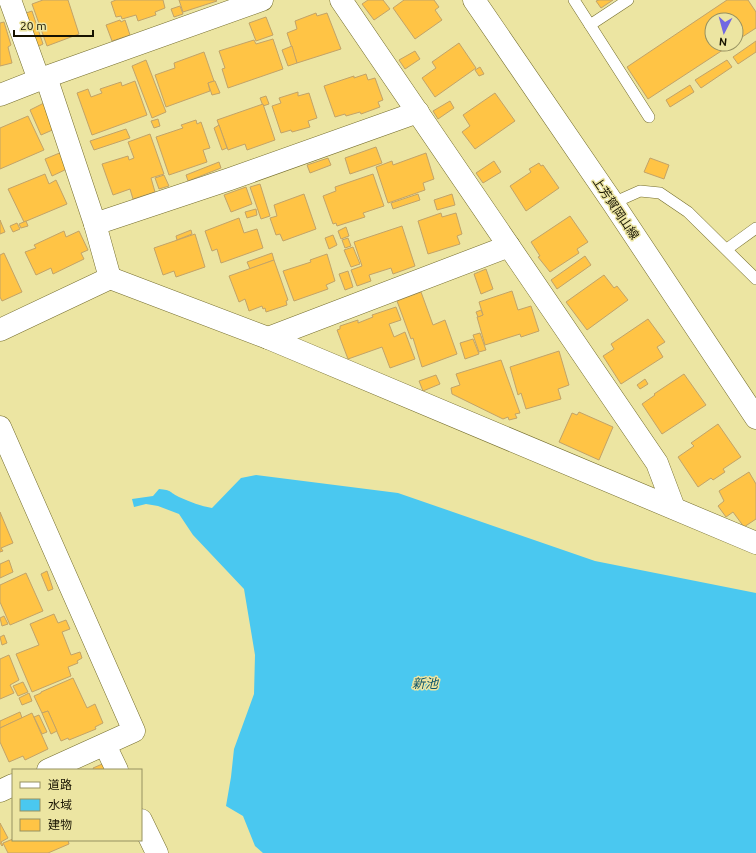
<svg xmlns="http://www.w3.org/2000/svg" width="756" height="853" viewBox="0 0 756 853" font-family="Ubuntu,'Noto Sans JP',sans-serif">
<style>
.water{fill:#4ac8f0}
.building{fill:#ffc445;stroke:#c2a368}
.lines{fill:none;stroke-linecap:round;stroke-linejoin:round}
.lane-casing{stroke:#746d2d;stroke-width:12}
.street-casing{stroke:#746d2d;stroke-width:23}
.secondary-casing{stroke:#746d2d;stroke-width:23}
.lane{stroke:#fff;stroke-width:11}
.street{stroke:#fff;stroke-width:22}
.secondary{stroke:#fff;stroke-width:22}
.labels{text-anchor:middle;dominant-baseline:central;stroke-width:3;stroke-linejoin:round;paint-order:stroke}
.street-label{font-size:12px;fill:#161200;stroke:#ece5a2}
.water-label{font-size:13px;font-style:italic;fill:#10566b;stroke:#ece5a2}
</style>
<rect width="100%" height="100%" fill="#ece5a2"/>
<!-- water -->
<path class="water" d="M256,475L398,493L595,561L756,593V853H263L255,846L243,816L226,806L231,777L234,749L254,694L255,655L244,589L193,535L179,514L158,506L146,504L134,507L132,499L153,496L159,489C172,490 169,492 179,497C190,502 201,506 212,508L241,478Z"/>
<!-- building -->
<g class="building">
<path d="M43,0H68L79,34L47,46L32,4Z"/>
<path d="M116,0H163L165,8L155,12L156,15L138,21L136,15L122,19L121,16L116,17L111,2Z"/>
<path d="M179,0H216L217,1L183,12Z"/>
<path d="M368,0H383L390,9L374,20L362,4Z"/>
<path d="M404,0H434L439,7L435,10L442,20L415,39L393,8Z"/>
<path d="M599,0H613L601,8L596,1Z"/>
<path d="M727,0H748L756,12V28L736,41V20H712V44H732L648,99L627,67Z"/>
<path d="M180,6L183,14L174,17L171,9Z"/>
<path d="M32,11L43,44L37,47L26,13Z"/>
<path d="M316,13L317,16L327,13L341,49L297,63L287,33L297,29L295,21Z"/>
<path d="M266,17L273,35L256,41L249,23Z"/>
<path d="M120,20L121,22L125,20L130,35L112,41L106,25Z"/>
<path d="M4,22L11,45L8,47L12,63L0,66V23Z"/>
<path d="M273,39L283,69L228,88L222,69L225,68L219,51L254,40L256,44Z"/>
<path d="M756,41V52L738,64L733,57Z"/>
<path d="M459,43L476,68L435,97L422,78L436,68L432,62Z"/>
<path d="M292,46L297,63L288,66L282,50Z"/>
<path d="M415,51L420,59L405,69L399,60Z"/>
<path d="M204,52L214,81L208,83L210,91L166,107L155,75L175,68L174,63Z"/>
<path d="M146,60L166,112L152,118L132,66Z"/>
<path d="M727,60L732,67L701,88L695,80Z"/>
<path d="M480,67L484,74L479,76L475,70Z"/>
<path d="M366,74L368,80L375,78L383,100L378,102L380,107L361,114L360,112L346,116L345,114L335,117L324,86L354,76V78Z"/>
<path d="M135,81L147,115L92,135L77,93L88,89L91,97L102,93L100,89L121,82L122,86Z"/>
<path d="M214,81H215L220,93L212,95L208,83Z"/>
<path d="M690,85L694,92L670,107L666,100Z"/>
<path d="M298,92V96L309,93L317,118L308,121L310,127L292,132L291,130L281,133L272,106L281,103L279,98Z"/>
<path d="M495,93L515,121L475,149L462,132L470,126L463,115Z"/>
<path d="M266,96L269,104L263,106L260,98Z"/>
<path d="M450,101L454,108L438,119L433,111Z"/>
<path d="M46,102L57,128L41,135L30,110Z"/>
<path d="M263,104L275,140L247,150L245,144L228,150L217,120Z"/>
<path d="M28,116L44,150L0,169V128Z"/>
<path d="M158,119L160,126L154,128L151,121Z"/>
<path d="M196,120L197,124L201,122L210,148L203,150L207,162L169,175L156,137L183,128L181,125Z"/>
<path d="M219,125L227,148L222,150L214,128Z"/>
<path d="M126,129L130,138L94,150L90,141Z"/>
<path d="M150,134L164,174L151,178L155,192L133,199L130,189L113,195L102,164L128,156L129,160L134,158L128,142Z"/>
<path d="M376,147L382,163L350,174L345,158Z"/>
<path d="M62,152L69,168L52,176L45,159Z"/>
<path d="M426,153L434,179L423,183L425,190L388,203L376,167L392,161L393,165Z"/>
<path d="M328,158L331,165L310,173L307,165Z"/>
<path d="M650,158L669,165L664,179L644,172Z"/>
<path d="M494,161L501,172L483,183L476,173Z"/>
<path d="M219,162L221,168L188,181L186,175Z"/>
<path d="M539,163L541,166L543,165L559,188L526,211L510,186L531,172L529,169Z"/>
<path d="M45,174L49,184L56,180L67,204L24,222L8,189Z"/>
<path d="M373,174L384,206L363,213L365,217L337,226L336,223L333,224L323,196L336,191L335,187Z"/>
<path d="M164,175L169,186L159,189L155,178Z"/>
<path d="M260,184L270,216L261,219L250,187Z"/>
<path d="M246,187L252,204L231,212L224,195Z"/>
<path d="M304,194L316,229L283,241L280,234L276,235L270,218L277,216L274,205Z"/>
<path d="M418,194L420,200L393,209L391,203Z"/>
<path d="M452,194L455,205L437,210L434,200Z"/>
<path d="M256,209L257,215L247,218L245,212Z"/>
<path d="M441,213L442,217L456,213L462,234L457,236L460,244L428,254L418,221Z"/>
<path d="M570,216L588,242L577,249L579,253L550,272L538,257L540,256L531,242Z"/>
<path d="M239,218L244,233L257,229L263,248L221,263L217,249L212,251L205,231Z"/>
<path d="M0,220L5,232L0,234Z"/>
<path d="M26,221L28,226L21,228L19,224Z"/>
<path d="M17,223L20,229L13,232L10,226Z"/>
<path d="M402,226L415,266L393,274L391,268L369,275L371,281L357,286L351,270L362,266L354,242Z"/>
<path d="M346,227L349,236L341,239L338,231Z"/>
<path d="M191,230L192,234L177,240L176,236Z"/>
<path d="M64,231L66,237L79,231L88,250L81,253L84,259L53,274L51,268L36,275L25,252L36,248L34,245Z"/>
<path d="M195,234L205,267L176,277L174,271L163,275L154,248Z"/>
<path d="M333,235L337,245L329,249L325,238Z"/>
<path d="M348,238L351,246L345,248L342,240Z"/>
<path d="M353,247L360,264L351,267L344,250Z"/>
<path d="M4,253L22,292L2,301L0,297V255Z"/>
<path d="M272,253L274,260L250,269L247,262Z"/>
<path d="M327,254L335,281L326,285L328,289L294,301L283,271L311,262L310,260Z"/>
<path d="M585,256L591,265L557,289L551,280Z"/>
<path d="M274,260L288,300L286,301L287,305L266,312L265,308L263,309L262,306L249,311L245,299L239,302L229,276Z"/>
<path d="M486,269L493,289L481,294L474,274Z"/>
<path d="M348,271L353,287L345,290L339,274Z"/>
<path d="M604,275L614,288L617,286L628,300L587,330L566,302Z"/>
<path d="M512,291L518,310L531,306L539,331L521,337L520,334L485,345L477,317L483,315L479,302Z"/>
<path d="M421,292L433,325L445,320L457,354L422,367L413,338L411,339L397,301Z"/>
<path d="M396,307L401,320L389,324L394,337L405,332L415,359L390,368L382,347L348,359L337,330L340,329V326L358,320V323L373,317L372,315Z"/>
<path d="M481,310L483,315L478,317L476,312Z"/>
<path d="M648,319L665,342L657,347L663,357L621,384L603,356L614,349L611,344Z"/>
<path d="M480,333L486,350L479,352L473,335Z"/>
<path d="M473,339L479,354L465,359L460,343Z"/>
<path d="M559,351L569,385L558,389L561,399L526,409L521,393L518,395L510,367Z"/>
<path d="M501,360L520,413L515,414L517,418L509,420L508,417L503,419L452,394L451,388L460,385L456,374Z"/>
<path d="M684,374L706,405L662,434L642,404L655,395L654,394Z"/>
<path d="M436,375L440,384L423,391L419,381Z"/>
<path d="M645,379L648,384L640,389L637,385Z"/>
<path d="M579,412L613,427L599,460L559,442L572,413L577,415Z"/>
<path d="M718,424L741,457L723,469L725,472L713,480L711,478L698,487L678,457L694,446L691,443Z"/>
<path d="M749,472L756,484V519L744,527L733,512L726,517L718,506L724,501L719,491Z"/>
<path d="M0,512L13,543L1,548L3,551L0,552Z"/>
<path d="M9,560L13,572L0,578V564Z"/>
<path d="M47,571L53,589L48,591L41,574Z"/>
<path d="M26,573L43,611L10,625L0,602V585Z"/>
<path d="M54,614L58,623L66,620L70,629L62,632L71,655L80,652L82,658L77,661L78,663L68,667L71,676L32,692L16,654L39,645L30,624Z"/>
<path d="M4,616L8,624L2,626L0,618Z"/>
<path d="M4,635L7,643L2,645L0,637Z"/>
<path d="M9,655L19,680L10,685L14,693L0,699V659Z"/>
<path d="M73,678L87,708L95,704L103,723L95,727L96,729L69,740L68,738L61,741L48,711L42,713L34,696L41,693V692Z"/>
<path d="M23,682L28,692L18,696L13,686Z"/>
<path d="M29,693L32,701L22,705L19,698Z"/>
<path d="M48,711L57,731L51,734L42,713Z"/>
<path d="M20,712L22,718L0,728V721Z"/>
<path d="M32,713L48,749L25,760L23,756L9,762L0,742V728Z"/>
<path d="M39,715L47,732L42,734L34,717Z"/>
<path d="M107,762L110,770H94L93,768Z"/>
<path d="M0,823L8,838L1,842L3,845L2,846L0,843Z"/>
<path d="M13,839L68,840L69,844L48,853H8L3,843Z"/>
</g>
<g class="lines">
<defs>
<g id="lane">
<path d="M574,0L649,117"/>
<path d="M590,25L628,0"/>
<path d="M613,203L640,191L660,193L688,212L756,279"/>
<path d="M727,249L756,228"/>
</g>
<g id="street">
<path d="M10,0L39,80"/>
<path d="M341,0L657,463L674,508"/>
<path d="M46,77L95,224L110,278"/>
<path d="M0,95L46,77L262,0"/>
<path d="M95,224L230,179L418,112"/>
<path d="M0,330L110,278L268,338L756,543"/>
<path d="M268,338L509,246"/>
<path d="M0,427L134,731L48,770"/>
<path d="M105,745L117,770"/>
<path d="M0,791L13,785"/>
<path d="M141,820L157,853"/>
</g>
<path id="secondary" d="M474,0L613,203L756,418"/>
</defs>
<!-- lane casing -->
<use href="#lane" class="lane-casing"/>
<!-- street casing -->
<use href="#street" class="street-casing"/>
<!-- secondary casing -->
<use href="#secondary" class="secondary-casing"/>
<!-- lane -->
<use href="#lane" class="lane"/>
<!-- street -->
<use href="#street" class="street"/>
<!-- secondary -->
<use href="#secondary" class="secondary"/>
</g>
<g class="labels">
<!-- street labels -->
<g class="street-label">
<text transform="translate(616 208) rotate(56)">上芳賀岡山線</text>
</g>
<!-- water labels -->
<g class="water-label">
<text x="425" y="683">新池</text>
</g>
</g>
<!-- legend -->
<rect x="12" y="769" width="130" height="72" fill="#ece5a2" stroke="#969161"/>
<rect x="20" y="782" width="20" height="6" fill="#ffffff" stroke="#969161"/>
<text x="48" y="789" font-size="12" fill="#161200">道路</text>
<rect x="20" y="799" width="20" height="12" fill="#4ac8f0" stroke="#969161"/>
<text x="48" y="809" font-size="12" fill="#161200">水域</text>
<rect x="20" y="819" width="20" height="12" fill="#ffc445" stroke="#969161"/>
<text x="48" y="829" font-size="12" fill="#161200">建物</text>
<!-- north arrow -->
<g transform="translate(724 32) rotate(186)"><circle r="19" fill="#ece5a2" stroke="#969161"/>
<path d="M0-3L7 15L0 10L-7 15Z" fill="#7168e3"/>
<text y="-6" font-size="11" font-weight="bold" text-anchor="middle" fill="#161200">N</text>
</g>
<!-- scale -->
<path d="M14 30v6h79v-6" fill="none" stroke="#161200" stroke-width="2"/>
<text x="20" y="30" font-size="12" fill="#161200" stroke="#ece5a2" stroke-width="3" paint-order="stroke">20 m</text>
</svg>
